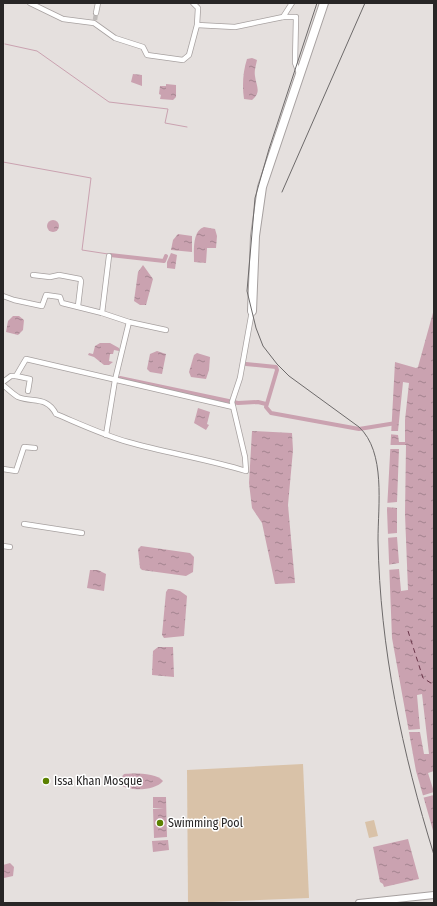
<svg xmlns="http://www.w3.org/2000/svg" width="437" height="906" viewBox="0 0 437 906" font-family="'Fira Sans Condensed',sans-serif">
<style>
.park{fill:#d9c2a8}
.water{fill:url(#water-ripples)}
.pier{fill:#e5e0de}
.lines{fill:none;stroke-linecap:round;stroke-linejoin:round}
.stream{stroke:#caa2b0;stroke-width:1}
.canal{stroke:#caa2b0;stroke-width:4}
.ferry{stroke:#6a364a;stroke-width:1;stroke-dasharray:5 4;stroke-linecap:butt}
.street-tunnel{stroke:#bfbbb9;stroke-width:4.5;stroke-dasharray:4.5 2;stroke-linecap:butt}
.street-casing{stroke:#a7a1a0;stroke-width:6}
.secondary-casing{stroke:#a7a1a0;stroke-width:8}
.highway-casing{stroke:#a7a1a0;stroke-width:10}
.street{stroke:#fff;stroke-width:4.5}
.secondary{stroke:#fff;stroke-width:6}
.highway{stroke:#fff;stroke-width:8}
.rail{stroke:#6d6a6a;stroke-width:1}
.poi-dot{fill:#5b8100;stroke:#fff;stroke-width:1.5}
.labels{text-anchor:middle;dominant-baseline:central;stroke-width:3;stroke-linejoin:round;paint-order:stroke}
.poi-label{font-size:12px;fill:#282626;stroke:#fff;text-anchor:start}
</style>
<defs>
<pattern id="water-ripples" width="26" height="14" patternUnits="userSpaceOnUse"><rect width="26" height="14" fill="#caa2b0"/><path d="M2 4q2-2 4 0t4 0M15 11q2-2 4 0t4 0" fill="none" stroke="#a4848f"/></pattern>
</defs>
<rect width="100%" height="100%" fill="#e5e0de"/>
<!-- park -->
<g class="park">
<path d="M303,764L309,898L188,903L187,770Z"/>
<path d="M374,820L378,836L369,838L365,822Z"/>
</g>
<!-- water -->
<g class="water">
<path d="M252,58L257,60C256,65 254,71 255,76C256,86 262,92 252,100L244,99C242,86 243,71 247,59Z"/>
<path d="M133,74L142,75V86L131,82Z"/>
<path d="M166,84L176,85V97L173,100L160,99L161,95L159,94L160,86H166Z"/>
<circle cx="53" cy="226" r="6"/>
<path d="M204,227L215,229L217,236L216,248H207L206,263L194,262C194,251 192,231 204,227Z"/>
<path d="M178,234L192,236V252L171,250L173,240Z"/>
<path d="M171,253L177,255L175,269L167,268V262Z"/>
<path d="M143,265L153,279L146,305H140L134,301L138,272Z"/>
<path d="M434,309V834L416,771L392,638L387,510L395,362L416,368L418,367Z"/>
<path d="M13,316H19L24,320L23,330L18,335L6,332L8,321Z"/>
<path d="M100,343H110L119,348V351L114,350L113,354H110L109,361L113,362L109,365H104L94,357L88,355L89,353L93,354L95,346Z"/>
<path d="M157,351L166,354L162,374L150,372L147,369L150,354Z"/>
<path d="M197,353L210,357L209,370L206,379L191,377L189,372L194,355Z"/>
<path d="M198,408L210,412L207,424L209,425L206,430L194,423Z"/>
<path d="M252,431L292,433L293,450L288,505L295,583L275,584L262,523L252,508L249,483Z"/>
<path d="M141,546L190,553L194,557L193,572L186,576L142,570L140,568L138,549Z"/>
<path d="M90,570H98L106,574L104,591L87,588Z"/>
<path d="M172,589L180,591L187,596L184,636L164,638L162,635L166,592L168,589Z"/>
<path d="M158,647H173L174,677L152,675L153,651Z"/>
<path d="M124,774C134,773 157,773 163,781C155,791 129,792 119,784V780Z"/>
<path d="M153,797H166L167,837L154,838L153,809H164L153,808Z"/>
<path d="M408,839L419,879L384,887L383,884L380,882L373,847Z"/>
<path d="M168,840L169,850L153,852L152,841Z"/>
<path d="M10,863L14,867L13,876L4,878L3,865Z"/>
</g>
<!-- pier -->
<g class="pier">
<path d="M403,382L409,383L405,420V442H399L398,435L388,434V431H398Z"/>
<path d="M387,445H406L405,514L408,590L401,591L399,569L387,570V565L399,563L397,537L386,538V534L397,533V508L386,507V503L397,502L399,449H387Z"/>
<path d="M422,694L429,754H424L420,732H407V730L420,729L417,695Z"/>
<path d="M434,771V795L422,798L421,796L434,792L428,773Z"/>
</g>
<g class="lines">
<!-- stream -->
<g class="stream">
<path d="M5,44L37,51L109,102L168,109L165,123L187,127"/>
<path d="M3,162L91,178L82,250L108,254"/>
</g>
<!-- canal -->
<g class="canal">
<path d="M110,255L164,261L166,256"/>
<path d="M246,364L276,367L277,370L266,407L271,413L359,429L396,423"/>
<path d="M120,378L238,403L258,402L266,404"/>
</g>
<!-- ferry -->
<path class="ferry" d="M408,631L423,678L434,685"/>
<!-- street-tunnel -->
<path class="street-tunnel" d="M95,20L96,13"/>
<defs>
<g id="street">
<path d="M30,3L63,19L94,23L115,38L143,47L147,55L183,60L189,55L197,25L198,8L193,3"/>
<path d="M292,3L283,17H296L295,63L299,73"/>
<path d="M96,13L98,3"/>
<path d="M197,25L235,27L283,17"/>
<path d="M109,256L102,313L129,322L166,330"/>
<path d="M33,275L50,277L59,275L80,279L81,281L78,306"/>
<path d="M3,296L14,300L42,306L46,295L60,297L62,303L102,313"/>
<path d="M16,376L30,379L28,391"/>
<path d="M3,382L11,376H16L26,359L233,407"/>
<path d="M3,385C8,389 13,394 18,397C33,403 47,396 56,414C80,424 103,435 128,442C167,453 207,459 246,471L245,457L232,402L240,378L252,311"/>
<path d="M106,435L115,380L129,322"/>
<path d="M3,469L16,471L24,447L35,448"/>
<path d="M24,524L82,533"/>
<path d="M3,546L10,547"/>
</g>
<path id="secondary" d="M359,903L434,895"/>
<path id="highway" d="M252,311L255,236L262,187L324,3"/>
</defs>
<!-- street casing -->
<use href="#street" class="street-casing"/>
<!-- secondary casing -->
<use href="#secondary" class="secondary-casing"/>
<!-- highway casing -->
<use href="#highway" class="highway-casing"/>
<!-- street -->
<use href="#street" class="street"/>
<!-- secondary -->
<use href="#secondary" class="secondary"/>
<!-- highway -->
<use href="#highway" class="highway"/>
<!-- rail -->
<g class="rail">
<path d="M317,3L269,149L255,198L247,291L256,328L263,346L277,364L289,376L359,427C386,452 378,505 378,540C380,648 402,752 434,855"/>
<path d="M282,192L365,3"/>
</g>
</g>
<!-- markers -->
<g class="poi-dot">
<circle cx="46" cy="781" r="4"/>
<circle cx="160" cy="823" r="4"/>
</g>
<g class="labels">
<!-- poi labels -->
<g class="poi-label">
<text x="54" y="781">Issa Khan Mosque</text>
<text x="168" y="823">Swimming Pool</text>
</g>
</g>
<!-- border -->
<rect width="437" height="906" fill="none" stroke="#282626" stroke-width="8"/>
</svg>
